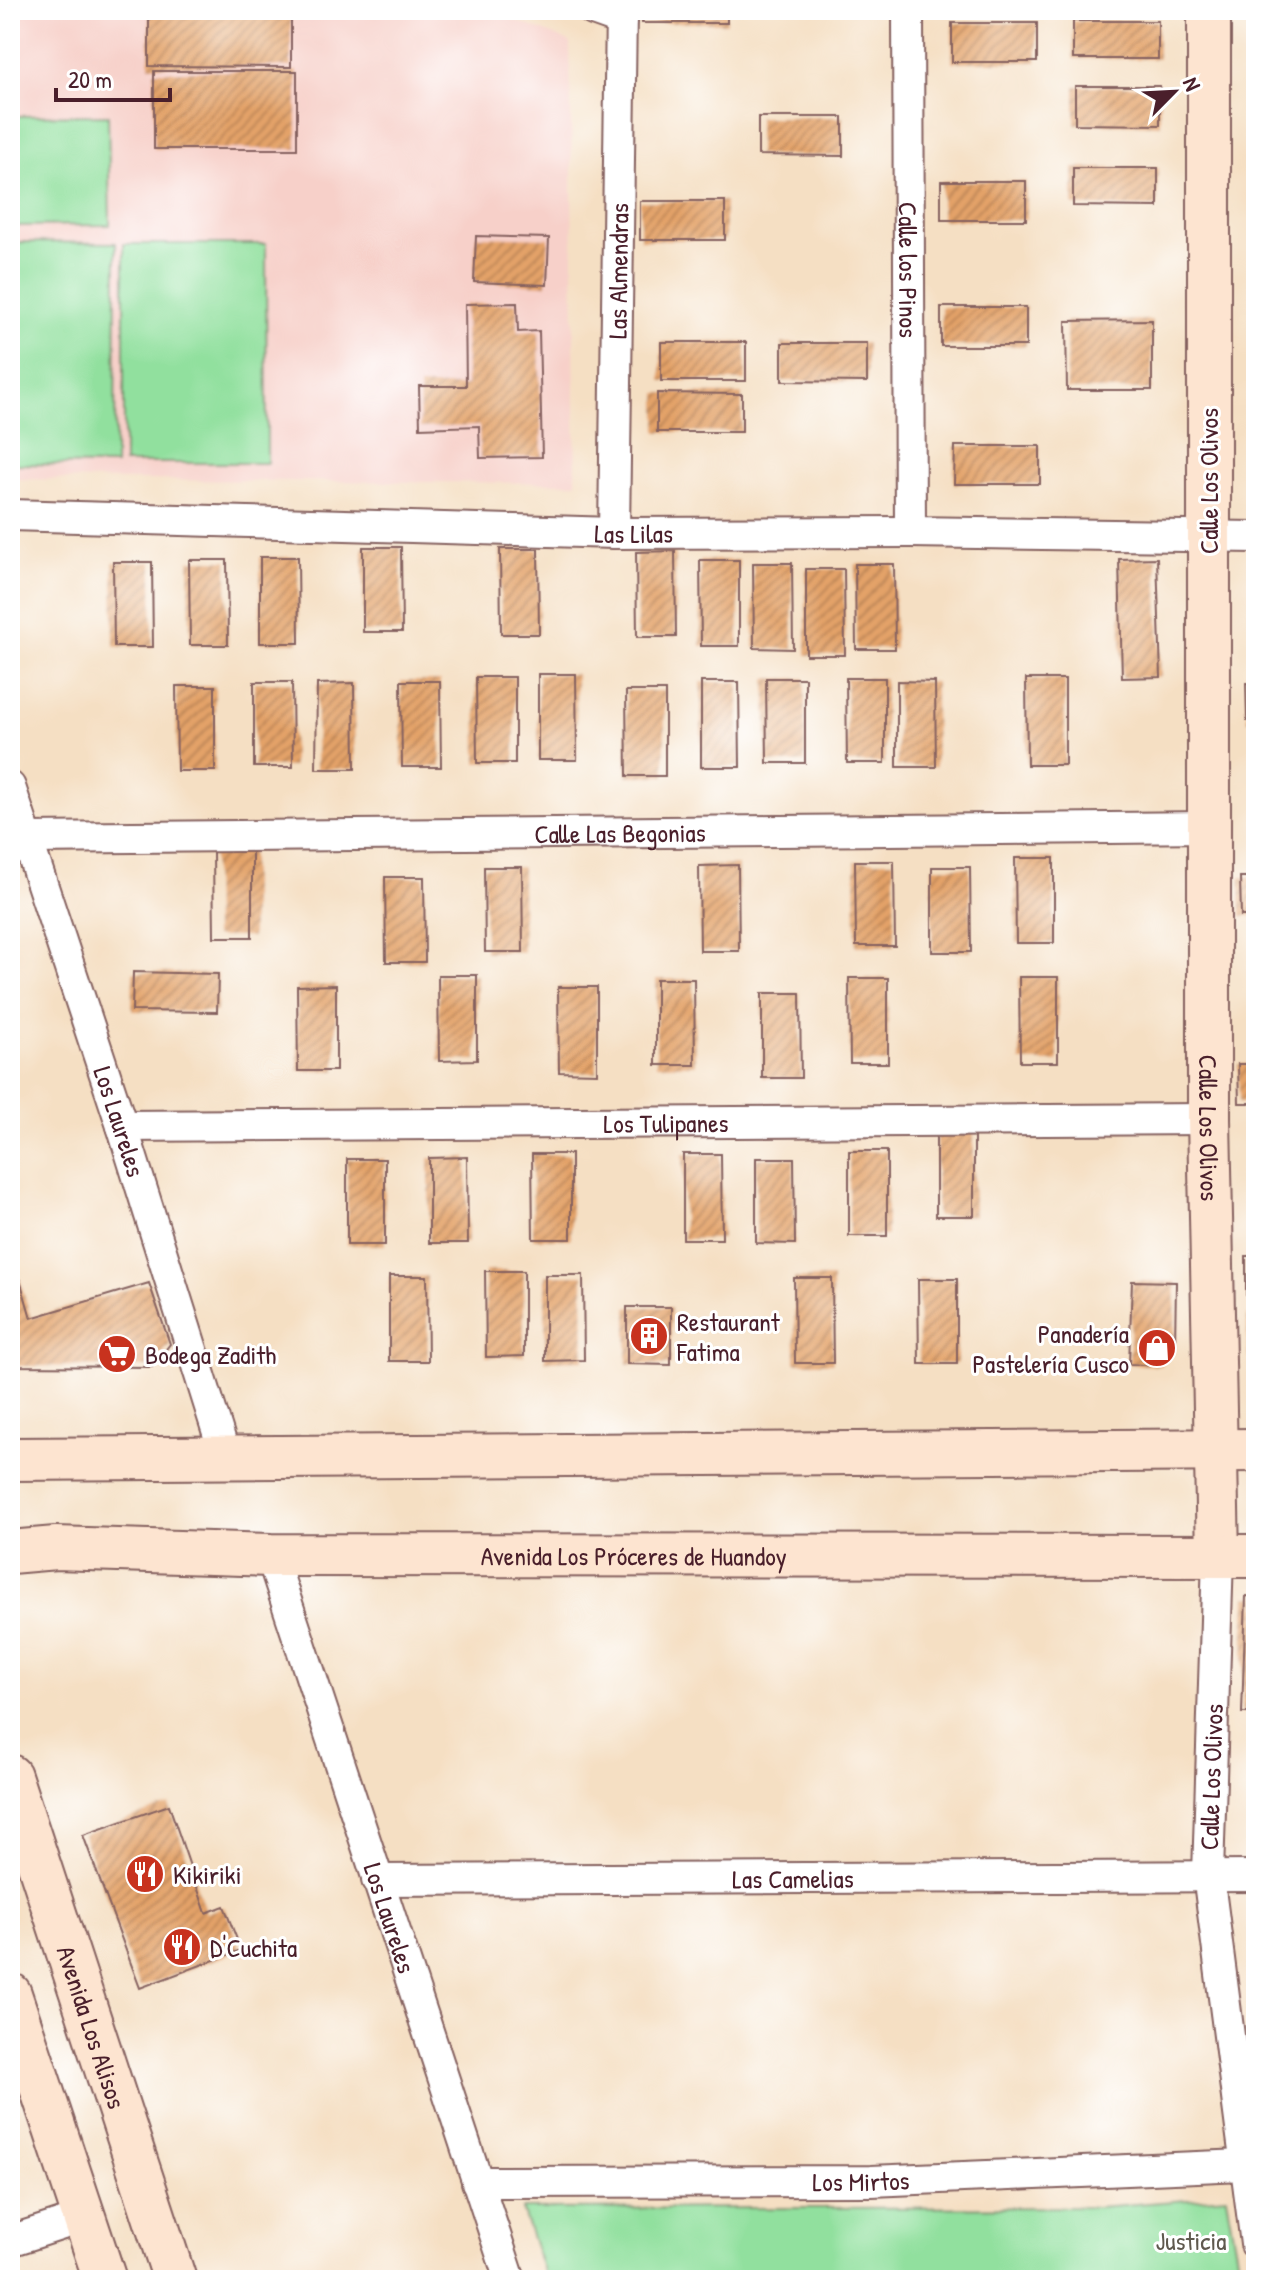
<svg xmlns="http://www.w3.org/2000/svg" width="1266" height="2290" viewBox="0 0 1266 2290" font-family="'Patrick Hand',sans-serif">
<style>
.built{fill:#f7d0c9}
.park{fill:#91e09e;stroke:#6e8064;stroke-width:2}
.building{fill:url(#building-hatch)}
.lines{fill:none;stroke-linecap:round;stroke-linejoin:round}
.street-casing{stroke:#866260;stroke-width:34}
.secondary-casing{stroke:#866260;stroke-width:46}
.street{stroke:#fff;stroke-width:30}
.secondary{stroke:#fde4d0;stroke-width:42}
.labels{text-anchor:middle;dominant-baseline:central;stroke-width:6;stroke-linejoin:round;paint-order:stroke}
.street-label{font-size:26px;fill:#4a1f2b;stroke:#fff}
.poi-label{font-size:26px;fill:#4a1f2b;stroke:#fff;text-anchor:start}
.park-label{font-size:26px;fill:#5f594e;stroke:#fff}
</style>
<defs>
<pattern id="building-hatch" width="6" height="6" patternUnits="userSpaceOnUse" patternTransform="scale(2)"><rect width="6" height="6" fill="#e3a268"/><path d="M-1 1l2-2M0 6l6-6M5 7l2-2" fill="none" stroke="#ba8356"/></pattern>
</defs>
<rect width="100%" height="100%" fill="#fff"/>
<filter id="ink" filterUnits="userSpaceOnUse"><feTurbulence type="fractalNoise" baseFrequency=".0125" numOctaves="2"/><feDisplacementMap in="SourceGraphic" scale="16" xChannelSelector="R" yChannelSelector="G"/><feConvolveMatrix kernelMatrix="1 2 1 2 8 2 1 2 1" color-interpolation-filters="sRGB"/></filter>
<filter id="wash" filterUnits="userSpaceOnUse"><feTurbulence type="fractalNoise" baseFrequency=".006" numOctaves="4" result="noise"/><feDisplacementMap in="SourceGraphic" scale="32" xChannelSelector="R" yChannelSelector="G"/><feGaussianBlur stdDeviation="1.8" result="paint"/><feColorMatrix in="noise" values="0 0 0 0 0 0 0 0 0 0 0 0 0 0 0 0 0 1.4 0 .05"/><feComposite in="paint" operator="in"/></filter>
<g filter="url(#wash)">
<rect width="100%" height="100%" fill="#f5dfc3"/>
<!-- built -->
<path class="built" d="M10,10H489L570,42L576,483L10,479Z"/>
<!-- park -->
<g class="park">
<path d="M108,115L110,225L10,226V116Z"/>
<path d="M10,242L116,243L115,465L10,464Z"/>
<path d="M124,244H266L267,463H124Z"/>
<path d="M1226,2197L1241,2280H546L522,2209L1097,2207Z"/>
</g>
<g id="blocks">
<!-- building -->
<g class="building">
<path d="M149,10H291V67L149,66Z"/>
<rect x="642" y="10" width="85" height="13"/>
<rect x="1073" y="21" width="85" height="38"/>
<rect x="952" y="23" width="85" height="39"/>
<path d="M1251,45H1256V83L1251,84Z"/>
<rect x="154" y="71" width="143" height="78"/>
<path d="M1075,86H1160V125L1075,124Z"/>
<rect x="1249" y="107" width="7" height="39"/>
<path d="M758,117H843V156L758,155Z"/>
<path d="M1073,168H1158V207L1073,206Z"/>
<rect x="941" y="181" width="85" height="39"/>
<rect x="640" y="201" width="85" height="39"/>
<path d="M476,236L549,238L547,285L474,282Z"/>
<rect x="1251" y="284" width="5" height="39"/>
<path d="M517,303L518,332L539,331L542,457L480,458L479,426L420,428L419,386H466L465,304Z"/>
<rect x="941" y="307" width="85" height="39"/>
<path d="M1152,320V390H1067L1066,321Z"/>
<rect x="661" y="342" width="85" height="39"/>
<path d="M782,343H867V382L782,381Z"/>
<path d="M657,393L742,394V432H657Z"/>
<path d="M955,446H1040V484H954Z"/>
<path d="M363,547H401L402,632H363Z"/>
<path d="M500,549H538L539,634H501Z"/>
<path d="M675,551L676,637H637L636,552Z"/>
<path d="M260,557H298L299,643H260Z"/>
<path d="M1157,558L1161,677L1122,678L1119,559Z"/>
<path d="M189,560H227L228,645H190Z"/>
<path d="M700,560H739V646H701Z"/>
<path d="M113,562H152L153,647H114Z"/>
<path d="M753,563H792L793,649L754,648Z"/>
<path d="M855,564H894L895,649H856Z"/>
<path d="M806,569H844L845,655H806Z"/>
<path d="M538,674H576L577,760H538Z"/>
<path d="M476,677H515V763H477Z"/>
<path d="M766,678H805V763H767Z"/>
<path d="M846,678H885V763H847Z"/>
<path d="M1026,679H1065V765H1027Z"/>
<path d="M401,681H440L441,767H402Z"/>
<path d="M897,681L935,682L936,767H897Z"/>
<path d="M254,682H292L293,767H254Z"/>
<path d="M701,682H739L740,767H701Z"/>
<path d="M354,683L355,769H316L317,684Z"/>
<path d="M1246,683H1256V721H1247Z"/>
<path d="M176,686H215V771H177Z"/>
<path d="M626,691H665V776H627Z"/>
<rect x="1252" y="730" width="4" height="39"/>
<path d="M252,851V937H214L213,852Z"/>
<path d="M1015,858H1054V943H1016Z"/>
<path d="M855,861H894L895,946H856Z"/>
<path d="M738,865L739,951H700L699,866Z"/>
<path d="M484,867H522L523,952H485Z"/>
<path d="M932,867H970L971,952H932Z"/>
<path d="M385,877H424L425,962H386Z"/>
<path d="M1240,877H1256V916H1241Z"/>
<path d="M133,972L218,974L217,1012L132,1011Z"/>
<path d="M438,975H477V1060L439,1061Z"/>
<path d="M1019,977H1058V1062H1020Z"/>
<path d="M849,978H888V1063H850Z"/>
<path d="M656,979H694L695,1065H656Z"/>
<path d="M336,985V1071H298L297,986Z"/>
<path d="M558,987H597V1073L559,1072Z"/>
<path d="M762,993H800L801,1078H762Z"/>
<path d="M1238,1064H1256V1103H1239Z"/>
<rect x="936" y="1130" width="38" height="86"/>
<rect x="849" y="1151" width="38" height="85"/>
<path d="M532,1154H571V1239H533Z"/>
<path d="M683,1154H721L722,1239H683Z"/>
<path d="M467,1157L468,1243H429V1158Z"/>
<path d="M756,1158H794L795,1244L756,1243Z"/>
<rect x="347" y="1159" width="38" height="86"/>
<rect x="1246" y="1256" width="10" height="39"/>
<path d="M485,1271H524V1356L486,1357Z"/>
<path d="M545,1275H583L584,1360L545,1361Z"/>
<path d="M389,1276H427L428,1361H389Z"/>
<path d="M794,1278H832L833,1363H795Z"/>
<path d="M918,1279H957V1364H919Z"/>
<path d="M20,1280L31,1318L149,1283L170,1344L152,1367L10,1366V1283Z"/>
<path d="M1132,1281L1176,1282L1175,1346L1160,1366L1129,1364Z"/>
<path d="M627,1307H671V1365L627,1364Z"/>
<path d="M1247,1316H1256V1362L1248,1357Z"/>
<path d="M1246,1596L1256,1597V1713H1242Z"/>
<path d="M169,1805L206,1913L224,1906L241,1950L140,1988L83,1835Z"/>
</g>
</g>
</g>
<g filter="url(#ink)">
<use href="#blocks" fill-opacity="0" stroke="#866260" stroke-width="2"/>
<g class="lines">
<defs>
<g id="street">
<path d="M593,10L621,20"/>
<path id="s1" d="M908,10L910,532"/>
<path id="s2" d="M10,515L614,533L910,532L1256,537"/>
<path id="s3" d="M614,533L621,10"/>
<path id="s4" d="M10,787L122,1126L225,1455"/>
<path id="s5" d="M28,838L1211,827"/>
<path id="s6" d="M122,1126L1209,1119"/>
<path id="s7" d="M271,1555L510,2280"/>
<path d="M1218,1556L1208,1874L1256,2244"/>
<path id="s8" d="M377,1880L1256,1876"/>
<path id="s9" d="M477,2182L871,2181L1243,2165"/>
<path d="M10,2241L84,2217"/>
</g>
<g id="secondary">
<path id="s10" d="M1209,10V1119L1218,1556"/>
<path d="M10,1459L1256,1450"/>
<path id="s11" d="M10,1552L56,1548L271,1555L1256,1556"/>
<path id="s12" d="M10,1776L175,2280"/>
<path d="M10,1994L105,2280"/>
</g>
</defs>
<!-- street casing -->
<use href="#street" class="street-casing"/>
<!-- secondary casing -->
<use href="#secondary" class="secondary-casing"/>
<!-- street -->
<use href="#street" class="street"/>
<!-- secondary -->
<use href="#secondary" class="secondary"/>
</g>
</g>
<!-- icons -->
<defs>
<symbol id="building-disc" viewBox="-11 -11 22 22"><circle r="9.5" fill="#c8321e" stroke="#fff"/><path d="M-4-6H4V6H1V3H-1V6H-4ZM-2.5-4.3h1.7v1.8h-1.7ZM.8-4.3h1.7v1.8H.8ZM-2.5-1h1.7V.8h-1.7ZM.8-1h1.7V.8H.8Z" fill="#fff"/></symbol>
<symbol id="shop-disc" viewBox="-11 -11 22 22"><circle r="9.5" fill="#c8321e" stroke="#fff"/><path d="M-5-2.5h2.3a2.7 3.5 0 0 1 5.4 0H5L5.5 6h-11ZM-1.5-2.5h3a1.5 2.3 0 0 0-3 0Z" fill="#fff"/></symbol>
<symbol id="supermarket-disc" viewBox="-11 -11 22 22"><circle r="9.5" fill="#c8321e" stroke="#fff"/><path d="M-6-5.5h2.5l.6 2H6L4.5 2H-2.5L-4.4-4H-6ZM-1.5 3.2a1.3 1.3 0 1 0 .1 0ZM3 3.2a1.3 1.3 0 1 0 .1 0Z" fill="#fff"/></symbol>
<symbol id="restaurant-disc" viewBox="-11 -11 22 22"><circle r="9.5" fill="#c8321e" stroke="#fff"/><path d="M-5-6h1v4h1v-4h1v4h1v-4h1v5L-1.5 .5V6h-2V.5L-5-1ZM5-6V6H3V1.5H1.5Q1.5-4 5-6Z" fill="#fff"/></symbol>
</defs>
<g fill-rule="evenodd">
<use href="#building-disc" x="627" y="1314" width="44" height="44"/>
<use href="#shop-disc" x="1135" y="1326" width="44" height="44"/>
<use href="#supermarket-disc" x="95" y="1332" width="44" height="44"/>
<use href="#restaurant-disc" x="123" y="1852" width="44" height="44"/>
<use href="#restaurant-disc" x="160" y="1925" width="44" height="44"/>
</g>
<g class="labels">
<!-- street labels -->
<g class="street-label">
<text stroke="none"><textPath href="#s1" startOffset="260">Calle los Pinos</textPath></text>
<text stroke="none"><textPath href="#s3" startOffset="262">Las Almendras</textPath></text>
<text transform="translate(1208 481) rotate(-90)">Calle Los Olivos</text>
<text stroke="none"><textPath href="#s2" startOffset="624">Las Lilas</textPath></text>
<text stroke="none"><textPath href="#s5" startOffset="592">Calle Las Begonias</textPath></text>
<text stroke="none"><textPath href="#s4" startOffset="352">Los Laureles</textPath></text>
<text stroke="none"><textPath href="#s6" startOffset="544">Los Tulipanes</textPath></text>
<text stroke="none"><textPath href="#s10" startOffset="1118">Calle Los Olivos</textPath></text>
<text stroke="none"><textPath href="#s11" startOffset="624">Avenida Los Próceres de Huandoy</textPath></text>
<text transform="translate(1211 1777) rotate(-88)">Calle Los Olivos</text>
<text stroke="none"><textPath href="#s8" startOffset="416">Las Camelias</textPath></text>
<text stroke="none"><textPath href="#s7" startOffset="382">Los Laureles</textPath></text>
<text stroke="none"><textPath href="#s12" startOffset="264">Avenida Los Alisos</textPath></text>
<text stroke="none"><textPath href="#s9" startOffset="384">Los Mirtos</textPath></text>
</g>
<!-- poi labels -->
<g class="poi-label">
<text x="677" y="1321">Restaurant<tspan x="677" dy="30">Fatima</tspan></text>
<text x="1129" y="1333" text-anchor="end">Panadería<tspan x="1129" dy="30">Pastelería Cusco</tspan></text>
<text x="145" y="1354">Bodega Zadith</text>
<text x="173" y="1874">Kikiriki</text>
<text x="210" y="1947">D'Cuchita</text>
</g>
<!-- park labels -->
<g class="park-label">
<text x="1191" y="2240">Justicia</text>
</g>
</g>
<!-- margin -->
<rect width="1266" height="2290" fill="none" stroke="#fff" stroke-width="40"/>
<!-- north arrow -->
<g transform="translate(1174 92) rotate(66)" stroke="#ffffff" stroke-width="6" paint-order="stroke">
<path d="M0-6L14 30L0 20L-14 30Z" fill="#4a1f2b"/>
<text y="-12" font-size="22" font-weight="bold" text-anchor="middle" fill="#4a1f2b">N</text>
</g>
<!-- scale -->
<path d="M56 88v12h114v-12" fill="none" stroke="#4a1f2b" stroke-width="4"/>
<text x="68" y="88" font-size="24" fill="#4a1f2b" stroke="#ffffff" stroke-width="6" paint-order="stroke">20 m</text>
</svg>
